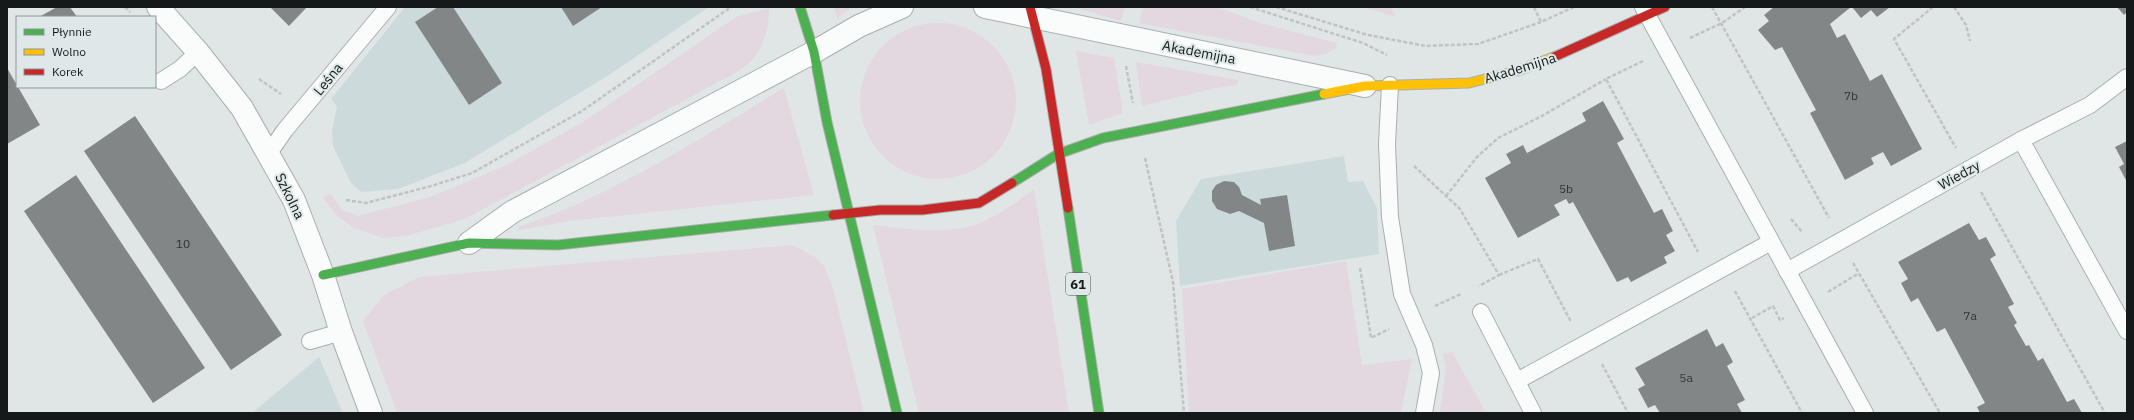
<svg xmlns="http://www.w3.org/2000/svg" width="2134" height="420" viewBox="0 0 2134 420" font-family="'IBM Plex Sans',sans-serif">
<style>
.built{fill:#cddadb}
.green{fill:#e3d7e0}
.building{fill:#828686}
.lines{fill:none;stroke-linecap:round;stroke-linejoin:round}
.lane-casing{stroke:#aaaeae;stroke-width:18}
.street-casing{stroke:#aaaeae;stroke-width:24}
.fast-casing{stroke:#aaaeae;stroke-width:11}
.slow-casing{stroke:#aaaeae;stroke-width:11}
.jam-casing{stroke:#aaaeae;stroke-width:11}
.path{stroke:#c1c3c3;stroke-width:2.5;stroke-dasharray:4 2;stroke-linecap:butt}
.lane{stroke:#fafbfb;stroke-width:16}
.street{stroke:#fafbfb;stroke-width:22}
.fast{stroke:#4caf50;stroke-width:9}
.slow{stroke:#ffc107;stroke-width:9}
.jam{stroke:#c62828;stroke-width:9}
.labels{text-anchor:middle;dominant-baseline:central;stroke-width:4;stroke-linejoin:round;paint-order:stroke}
.number-label{font-size:12px;fill:#303434}
.shield{fill:#dee8e8;stroke:#515757;stroke-width:1}
.shield-label{font-size:13px;font-weight:bold;fill:#151919}
.street-label{font-size:14px;fill:#151919;stroke:#dee8e8}
</style>
<rect width="100%" height="100%" fill="#e0e6e6"/>
<!-- built -->
<g class="built">
<path d="M405,7H709L612,73L465,163L398,189L361,192L351,183L333,146L332,129L337,107L331,99Z"/>
<path d="M1344,156L1348,182L1363,181L1377,208L1379,254L1180,286L1176,221L1201,179Z"/>
<path d="M319,357L343,413H252Z"/>
</g>
<!-- green -->
<g class="green">
<path d="M834,7H852L837,19Z"/>
<path d="M1073,7H1125L1121,21Z"/>
<path d="M1143,7H1217L1260,23L1337,43L1336,48L1325,54L1315,56L1139,23Z"/>
<path d="M1363,7H1391L1396,17Z"/>
<path d="M769,8C769,27 764,49 749,63C742,70 731,75 722,80L465,219L406,236L383,238L354,228L337,216L323,198L330,193L342,210L358,216L430,197L507,165L583,122L736,17Z"/>
<circle cx="938" cy="101" r="78"/>
<path d="M1076,51L1114,58L1123,113L1089,125Z"/>
<path d="M1136,62L1238,80V85L1216,88L1142,106Z"/>
<path d="M784,88L814,195L570,221L519,230L518,227C613,196 699,139 784,88Z"/>
<path d="M1034,189L1069,413H919L873,225C905,229 939,234 971,226C994,220 1015,203 1034,189Z"/>
<path d="M792,245L815,257L824,266L833,288L864,413H397L363,321L384,295L419,277Z"/>
<path d="M1346,261L1362,365L1412,359L1401,413H1189L1182,289Z"/>
<path d="M1452,352L1486,413H1440L1446,368L1443,354Z"/>
</g>
<!-- building -->
<g class="building">
<path d="M57,7H70L77,17H39Z"/>
<path d="M270,7H307L289,26Z"/>
<path d="M438,7H453L502,83L469,105L415,22Z"/>
<path d="M561,7H602L573,26Z"/>
<path d="M1774,7H1851L1830,24L1837,38L1845,34L1870,81L1882,74L1922,149L1891,166L1883,152L1871,158L1874,164L1845,180L1810,113L1816,110L1782,47L1775,50L1758,30L1769,21L1764,15Z"/>
<path d="M1852,7H1890L1877,17L1871,10L1861,18Z"/>
<path d="M2117,7H2127V12L2124,15Z"/>
<path d="M7,68L40,125L7,144Z"/>
<path d="M1603,101L1624,139L1617,143L1654,213L1662,209L1673,231L1666,235L1675,251L1664,257L1667,263L1631,282L1628,277L1617,282L1573,202L1569,204L1566,199L1554,205L1560,215L1518,238L1485,178L1511,163L1506,154L1523,145L1527,153L1586,121L1582,113Z"/>
<path d="M135,116L282,335L231,370L84,151Z"/>
<path d="M2127,141V182L2119,167L2124,164L2115,147Z"/>
<path d="M76,175L205,368L153,403L24,211Z"/>
<path d="M1224,181L1234,182L1239,187L1242,195L1261,205L1260,199L1287,195L1295,246L1269,251L1264,223L1239,211L1230,214L1217,209L1212,201V191L1216,185Z"/>
<path d="M1969,223L1979,240L1986,237L1996,255L1990,259L2014,304L2008,307L2017,323L2014,325L2026,346L2029,345L2038,361L2043,358L2067,402L2074,399L2082,413H1980L1977,407L1985,403L1945,328L1937,332L1918,298L1911,302L1901,283L1908,279L1898,262Z"/>
<path d="M1707,329L1716,347L1723,343L1733,362L1727,366L1745,400L1737,404L1742,413H1660L1655,405L1648,408L1638,389L1645,385L1635,368Z"/>
</g>
<g class="lines">
<defs>
<g id="lane">
<path d="M1643,7L1865,413"/>
<path d="M161,81L180,69L198,52"/>
<path d="M1390,85L1387,144L1390,217L1402,294L1424,345L1431,373L1424,413"/>
<path d="M2021,140L2127,331"/>
<path d="M269,153L285,130L388,7"/>
<path d="M1787,271L2021,140L2090,105L2127,77"/>
<path d="M1481,312L1533,413"/>
<path d="M310,341L341,332"/>
<path d="M1517,381L1771,242"/>
</g>
<g id="street">
<path d="M158,7L198,52L242,108L294,200L323,275L341,332L371,413"/>
<path d="M985,7L1365,86"/>
<path d="M469,243L512,212L814,52L859,26L902,7"/>
</g>
<g id="fast">
<path d="M800,7L814,52L827,122L897,413"/>
<path d="M1012,183L1058,154L1103,138L1324,94"/>
<path d="M1068,208L1099,413"/>
<path d="M323,275L469,243L558,245L833,215"/>
</g>
<path id="slow" d="M1324,94L1365,86L1469,83L1517,71L1554,57"/>
<g id="jam">
<path d="M1030,7L1046,69L1068,208"/>
<path d="M1554,57L1665,7"/>
<path d="M833,215L880,210H922L979,203L1012,183"/>
</g>
</defs>
<!-- lane casing -->
<use href="#lane" class="lane-casing"/>
<!-- street casing -->
<use href="#street" class="street-casing"/>
<!-- fast casing -->
<use href="#fast" class="fast-casing"/>
<!-- slow casing -->
<use href="#slow" class="slow-casing"/>
<!-- jam casing -->
<use href="#jam" class="jam-casing"/>
<!-- path -->
<g class="path">
<path d="M125,7L130,12"/>
<path d="M1250,7L1363,43L1387,55"/>
<path d="M1276,7L1368,35L1426,46L1478,44L1541,22L1574,7"/>
<path d="M1534,7L1541,22"/>
<path d="M1712,7L1829,218"/>
<path d="M1933,7L1894,39L1956,148"/>
<path d="M1954,7L1966,25L1970,41"/>
<path d="M1690,38L1722,23L1745,7"/>
<path d="M1643,61L1606,79L1698,252"/>
<path d="M1126,66L1133,103"/>
<path d="M259,79L281,94"/>
<path d="M1145,158L1173,282L1184,413"/>
<path d="M1414,166L1460,209L1499,275L1479,286"/>
<path d="M1981,192L2105,413"/>
<path d="M1446,196L1477,157L1498,138L1540,117L1606,79"/>
<path d="M346,200L366,203L431,186L472,173L582,111L731,7"/>
<path d="M1791,219L1802,232"/>
<path d="M1853,263L1940,413"/>
<path d="M1360,268L1371,338L1389,329"/>
<path d="M1499,275L1538,259L1571,322"/>
<path d="M1735,291L1802,413"/>
<path d="M1828,292L1859,273"/>
<path d="M1435,306L1461,294"/>
<path d="M1752,318L1773,306L1780,320L1784,318"/>
<path d="M1602,364L1628,413"/>
</g>
<!-- lane -->
<use href="#lane" class="lane"/>
<!-- street -->
<use href="#street" class="street"/>
<!-- fast -->
<use href="#fast" class="fast"/>
<!-- slow -->
<use href="#slow" class="slow"/>
<!-- jam -->
<use href="#jam" class="jam"/>
</g>
<g class="labels">
<!-- number labels -->
<g class="number-label">
<text x="1851" y="95">7b</text>
<text x="1566" y="188">5b</text>
<text x="183" y="243">10</text>
<text x="1970" y="315">7a</text>
<text x="1686" y="377">5a</text>
</g>
<!-- shield labels -->
<rect class="shield" x="1066" y="273" width="24" height="22" rx="3"/>
<g class="shield-label">
<text x="1078" y="284">61</text>
</g>
<!-- street labels -->
<g class="street-label">
<text transform="translate(1199 52) rotate(11)">Akademijna</text>
<text transform="translate(1520 68) rotate(-17)">Akademijna</text>
<text transform="translate(328 79) rotate(-51)">Leśna</text>
<text transform="translate(1959 175) rotate(-29)">Wiedzy</text>
<text transform="translate(290 196) rotate(64)">Szkolna</text>
</g>
</g>
<!-- border -->
<rect width="2134" height="420" fill="none" stroke="#151919" stroke-width="16"/>
<!-- legend -->
<rect x="16" y="16" width="140" height="72" fill="#dee8e8" stroke="#8e9595"/>
<rect x="24" y="29" width="20" height="6" fill="#4caf50" stroke="#8e9595"/>
<text x="52" y="36" font-size="12" fill="#151919">Płynnie</text>
<rect x="24" y="49" width="20" height="6" fill="#ffc107" stroke="#8e9595"/>
<text x="52" y="56" font-size="12" fill="#151919">Wolno</text>
<rect x="24" y="69" width="20" height="6" fill="#c62828" stroke="#8e9595"/>
<text x="52" y="76" font-size="12" fill="#151919">Korek</text>
</svg>
